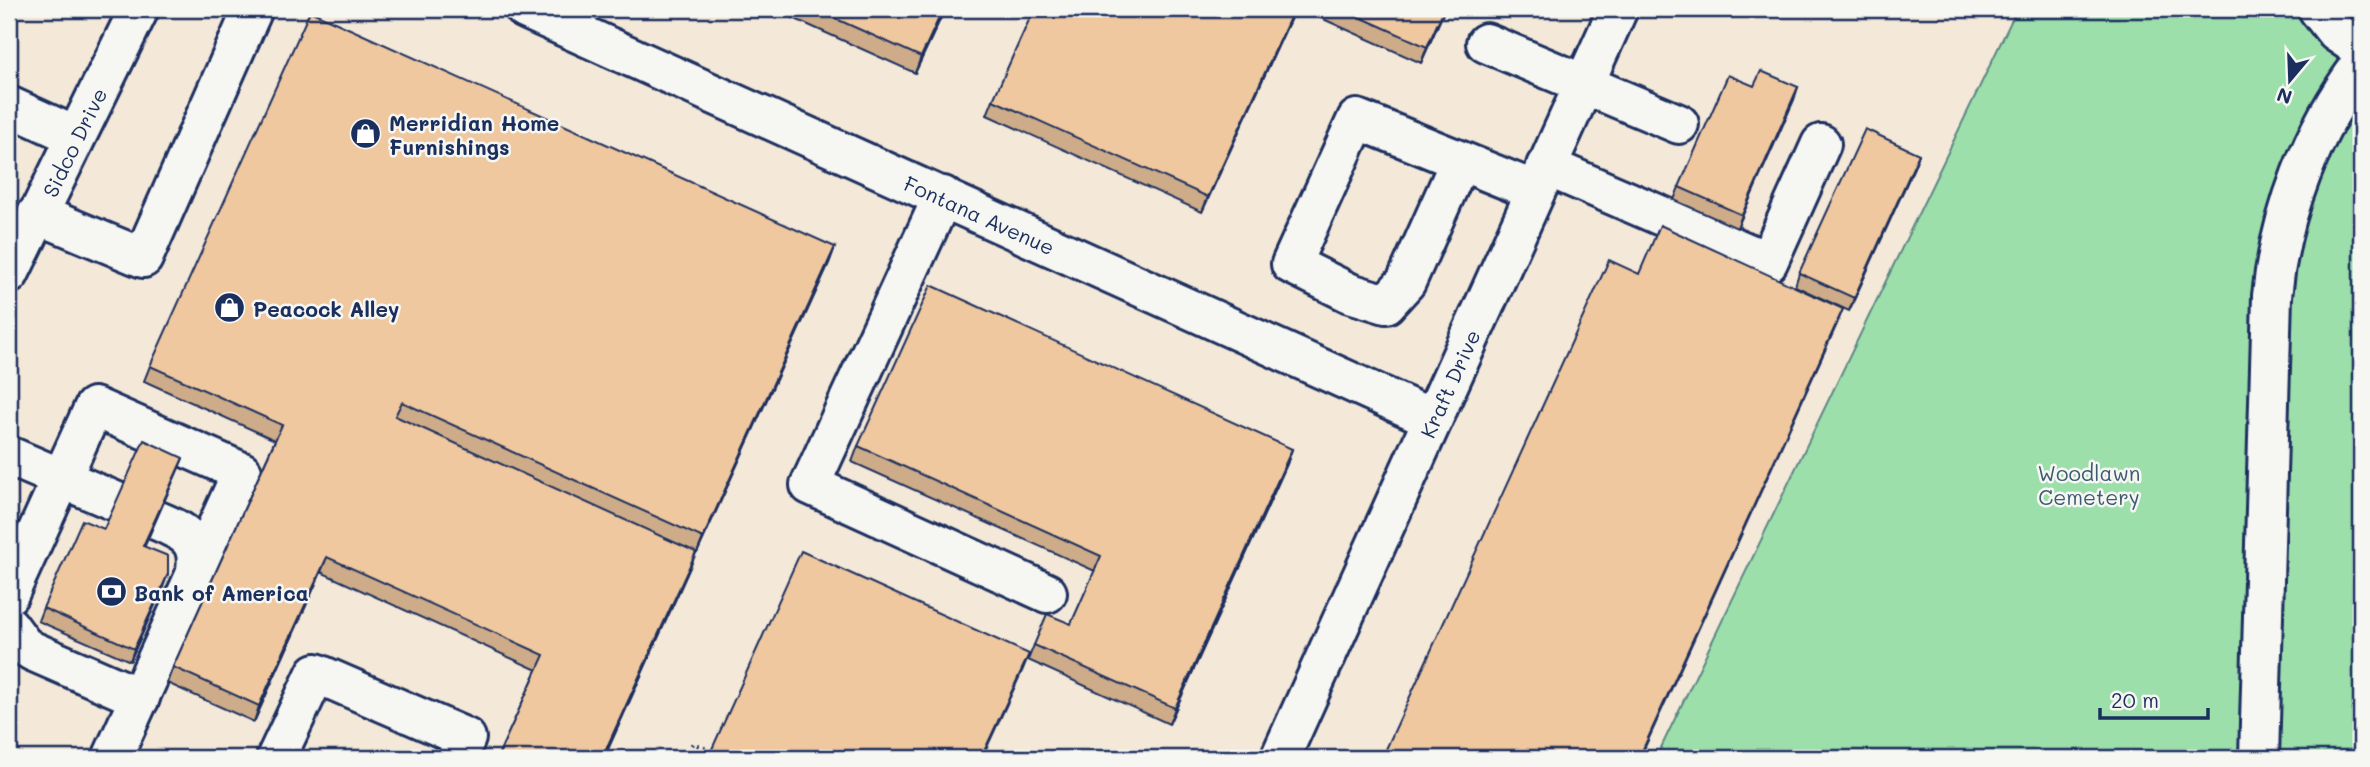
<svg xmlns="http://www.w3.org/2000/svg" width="2370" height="767" viewBox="0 0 2370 767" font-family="Mali,sans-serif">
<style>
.green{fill:#9cdfab;stroke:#5c8784;stroke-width:2}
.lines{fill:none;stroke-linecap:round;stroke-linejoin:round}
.minor-casing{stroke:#1b2f5e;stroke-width:44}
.path{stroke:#1b2f5e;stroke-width:4.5;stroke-dasharray:2 5;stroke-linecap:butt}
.minor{stroke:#f6f6f2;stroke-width:38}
.wall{fill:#ceac89;stroke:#1b2f5e;stroke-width:2}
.shaded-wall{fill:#a88c6f;stroke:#1b2f5e;stroke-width:2}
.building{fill:#f0c89f;stroke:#1b2f5e;stroke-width:2}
.labels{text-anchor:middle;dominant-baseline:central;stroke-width:5;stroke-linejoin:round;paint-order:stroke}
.poi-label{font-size:21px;font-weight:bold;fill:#1b2f5e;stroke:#f6f6f2;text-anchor:start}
.street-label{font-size:21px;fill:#1b2f5e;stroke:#f6f6f2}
.park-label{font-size:21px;fill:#3b5b71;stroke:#f6f6f2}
</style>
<rect width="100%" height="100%" fill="#f4e8d9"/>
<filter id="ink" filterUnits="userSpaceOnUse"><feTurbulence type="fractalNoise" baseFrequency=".0143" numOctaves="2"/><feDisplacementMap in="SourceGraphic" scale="14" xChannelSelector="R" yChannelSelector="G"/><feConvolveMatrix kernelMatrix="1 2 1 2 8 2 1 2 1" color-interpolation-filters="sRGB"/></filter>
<g filter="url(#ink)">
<!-- green -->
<path class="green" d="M2017,9H2361V758H1656Z"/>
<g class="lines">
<defs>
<g id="minor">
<path id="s1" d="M525,9L1433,419"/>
<path d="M2318,9L2336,32L2361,49"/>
<path d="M1486,43L1679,124"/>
<path d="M9,106L75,136"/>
<path d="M1460,161L1406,282L1386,304L1350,293L1291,264L1357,119L1535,191"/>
<path d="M1546,166L1768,262L1821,144"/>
<path d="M943,196L810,485L1047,593"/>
<path d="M37,214L143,258L253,9"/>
<path id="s2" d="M9,274L139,9"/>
<path d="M9,456L117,502"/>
<path d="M156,520C187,533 202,540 195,577"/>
<path d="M9,594L94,407L242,472L112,758"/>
<path d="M9,626L23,645L32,651L140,698"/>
<path d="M276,758L316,673L466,738L457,758"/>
<path id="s3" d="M1280,758L1618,9"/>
<path d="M2259,758L2272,296C2280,214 2312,130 2361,65"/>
</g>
</defs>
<!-- minor casing -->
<use href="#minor" class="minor-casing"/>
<!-- path -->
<path class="path" d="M686,758L693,743L712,752"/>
<!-- minor -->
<use href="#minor" class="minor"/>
</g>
<!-- wall -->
<g class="wall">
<path d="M773,9H945L915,73Z"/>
<path d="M1295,9L1202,212L987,115L993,100Z"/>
<path d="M1301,9H1445L1421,63Z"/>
<path d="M1754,86L1798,87L1737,228L1674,200L1679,187Z"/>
<path d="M1919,154L1914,167L1849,311L1795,286L1799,273Z"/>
<path d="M835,247L829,263L697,553H696L690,567L604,758H497L537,670L321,572L254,722L167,683L173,667L275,440L144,381L150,366Z"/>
<path d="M858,446L1292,449L1287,464L1169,724L1028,660L1034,645L1071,624L1095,571L852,462Z"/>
<path d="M183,458L144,546L163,587L130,661L38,621L43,608L104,529Z"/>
</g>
<!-- shaded-wall -->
<g class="shaded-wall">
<path d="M943,9H945L915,73L921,57Z"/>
<path d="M1294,9H1295L1294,11L1202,212L1208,197Z"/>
<path d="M1444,9H1445L1421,63L1427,47Z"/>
<path d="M1798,87L1794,100L1737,228L1742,215Z"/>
<path d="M1919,154L1914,167L1849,311L1854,298Z"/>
<path d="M835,247L829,263L697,553L703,538Z"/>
<path d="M1843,309L1837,324L1640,758H1639Z"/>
<path d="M1292,449L1287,464L1169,724L1175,708Z"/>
<path d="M183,458L178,470L139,559L143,546Z"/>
<path d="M696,552L690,567L604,758H602Z"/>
<path d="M327,557L321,572L254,722L259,706Z"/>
<path d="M168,574L163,587L130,661L134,649Z"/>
<path d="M1029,654L1023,669L982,758H981Z"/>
</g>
<!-- building -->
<g class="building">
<path d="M814,9H943L921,57Z"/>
<path d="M1034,9H1294L1208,197L993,100Z"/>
<path d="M1342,9H1444L1427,47Z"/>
<path d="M310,11L835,247L703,538L402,402L395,416L696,552L602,758H497L544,655L327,557L259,706L173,667L282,425L150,366Z"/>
<path d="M1761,71L1798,87L1742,215L1679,187L1728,75L1754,86Z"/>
<path d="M1865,129L1919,154L1854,298L1799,273Z"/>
<path d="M1660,225L1843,309L1639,758H1382L1609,260L1639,274Z"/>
<path d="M931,285L1292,449L1175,708L1034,645L1047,614L1071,624L1101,556L858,446Z"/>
<path d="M144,440L183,458L143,546L168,556V574L134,649L43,608L82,520L104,529Z"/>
<path d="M801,551L1029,654L981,758H708Z"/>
</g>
</g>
<!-- icons -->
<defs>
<symbol id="shop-disc" viewBox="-11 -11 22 22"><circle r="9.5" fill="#1b2f5e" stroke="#f6f6f2"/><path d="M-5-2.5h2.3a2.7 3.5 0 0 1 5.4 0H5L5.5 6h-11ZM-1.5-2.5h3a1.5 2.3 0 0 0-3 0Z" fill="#fff"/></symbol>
<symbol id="bank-disc" viewBox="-11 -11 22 22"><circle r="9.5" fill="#1b2f5e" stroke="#f6f6f2"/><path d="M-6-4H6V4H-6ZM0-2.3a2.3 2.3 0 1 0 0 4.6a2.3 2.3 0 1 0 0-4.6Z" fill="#fff"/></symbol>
</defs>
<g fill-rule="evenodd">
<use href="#shop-disc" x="348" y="116" width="35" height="35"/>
<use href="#shop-disc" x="212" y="290" width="35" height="35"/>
<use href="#bank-disc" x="94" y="574" width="35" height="35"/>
</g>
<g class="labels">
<!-- poi labels -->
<g class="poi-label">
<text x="389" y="122">Merridian Home<tspan x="389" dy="24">Furnishings</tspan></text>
<text x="253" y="308">Peacock Alley</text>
<text x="134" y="592">Bank of America</text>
</g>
<!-- street labels -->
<g class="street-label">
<text stroke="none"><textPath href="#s2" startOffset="147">Sidco Drive</textPath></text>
<text stroke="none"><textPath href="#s1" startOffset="499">Fontana Avenue</textPath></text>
<text stroke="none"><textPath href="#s3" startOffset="411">Kraft Drive</textPath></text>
</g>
<!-- park labels -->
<g class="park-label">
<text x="2089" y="472">Woodlawn<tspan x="2089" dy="24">Cemetery</tspan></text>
</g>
</g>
<!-- margin -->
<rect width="2370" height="767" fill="none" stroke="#f6f6f2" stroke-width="35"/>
<rect x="18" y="18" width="2335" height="732" fill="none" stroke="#1b2f5e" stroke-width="2.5" filter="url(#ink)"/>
<!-- north arrow -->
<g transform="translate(2290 80) rotate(199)" stroke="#f6f6f2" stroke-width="5" paint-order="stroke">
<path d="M0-5L12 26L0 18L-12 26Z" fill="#1b2f5e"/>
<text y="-10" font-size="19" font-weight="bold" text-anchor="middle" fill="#1b2f5e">N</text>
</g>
<!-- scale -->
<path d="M2100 708v10h108v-10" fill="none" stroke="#1b2f5e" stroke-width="3.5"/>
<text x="2111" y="708" font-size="21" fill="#1b2f5e" stroke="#f6f6f2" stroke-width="5" paint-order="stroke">20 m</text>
</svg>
